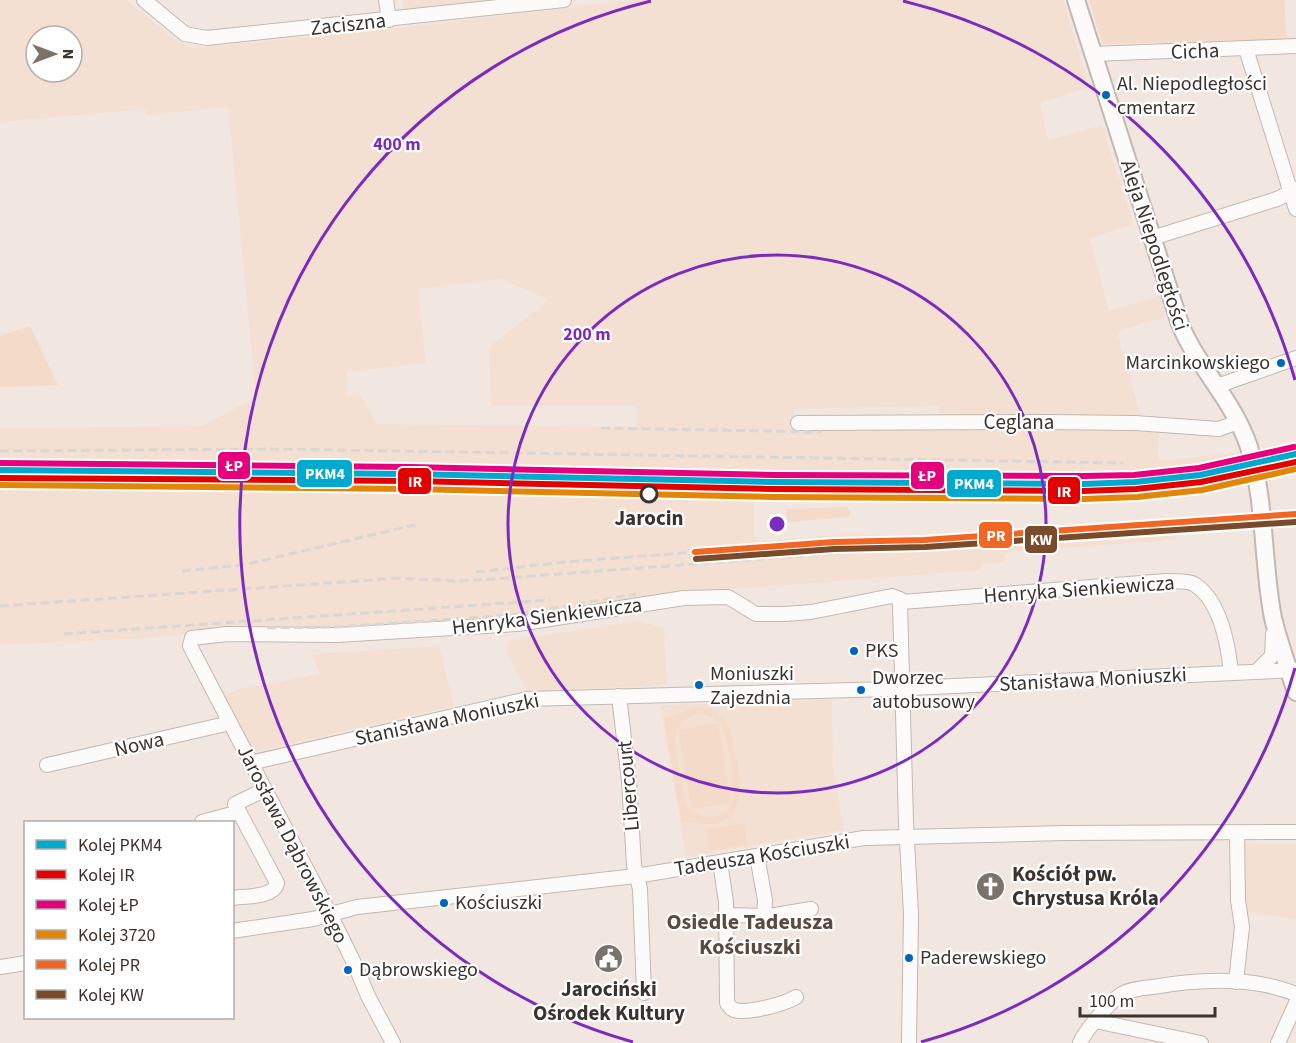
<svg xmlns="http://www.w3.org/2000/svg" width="1296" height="1043" viewBox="0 0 1296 1043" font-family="'Source Sans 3',sans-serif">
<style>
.built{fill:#f4e0d2;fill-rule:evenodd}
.green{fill:#f4dac9;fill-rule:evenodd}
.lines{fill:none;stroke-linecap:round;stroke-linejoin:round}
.minor-casing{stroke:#c1b8b2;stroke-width:16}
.major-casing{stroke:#c1b8b2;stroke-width:20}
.minor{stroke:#fdfbfa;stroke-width:14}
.major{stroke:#fdfbfa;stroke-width:16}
.rail{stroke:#d9d6d4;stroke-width:3;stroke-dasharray:9 4.5;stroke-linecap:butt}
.rail-1-casing{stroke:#fff;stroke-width:10}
.rail-2-casing{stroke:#fff;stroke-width:10}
.rail-3-casing{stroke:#fff;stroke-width:10}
.rail-4-casing{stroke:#fff;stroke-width:10}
.rail-5-casing{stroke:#fff;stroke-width:10}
.rail-6-casing{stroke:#fff;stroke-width:10}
.rail-1{stroke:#00a9ce;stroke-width:6}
.rail-2{stroke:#e50000;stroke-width:6}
.rail-3{stroke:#e5007d;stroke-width:6}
.rail-4{stroke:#e28607;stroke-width:6}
.rail-5{stroke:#f26522;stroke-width:6}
.rail-6{stroke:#7a4b2a;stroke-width:6}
.ring{fill:none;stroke:#7b2cbf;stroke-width:3}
.bus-dot{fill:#0065bd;stroke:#fff;stroke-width:2}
.stop-dot{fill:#fff;stroke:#3b332e;stroke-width:3}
.labels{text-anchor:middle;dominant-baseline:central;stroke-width:4.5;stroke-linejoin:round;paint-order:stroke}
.bus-label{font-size:20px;fill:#3b332e;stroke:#fff;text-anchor:start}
.street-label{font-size:21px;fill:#3b332e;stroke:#fff}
.stop-label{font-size:21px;font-weight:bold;fill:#3b332e;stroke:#fff}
.poi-label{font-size:21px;font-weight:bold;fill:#3b332e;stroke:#fff;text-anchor:start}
.neighbourhood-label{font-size:22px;font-weight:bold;fill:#5b4a3f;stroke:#fff}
.centre{fill:#7b2cbf;stroke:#fff;stroke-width:3}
.ring-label{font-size:18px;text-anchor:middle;font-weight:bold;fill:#7b2cbf;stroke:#fff;stroke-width:4.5;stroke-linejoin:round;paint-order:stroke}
.line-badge{stroke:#fff;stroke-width:2}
.badge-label{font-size:16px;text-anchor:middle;font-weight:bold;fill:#fff}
</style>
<rect width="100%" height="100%" fill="#f2e7e0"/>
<!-- built -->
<g class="built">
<path d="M0,0H126L179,43L195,48L390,29L632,0H1063L1089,87L1040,103L1048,140L1102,125L1133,224L1090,239L1109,311L1160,295L1166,317L1117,332L1142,420L1159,421L1158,461L1242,452L1248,476L1199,486L1097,496H754V537L760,541L850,534L914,537L1254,513L1255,526L1176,532V540L1015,551L1005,554V562L981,564V570L684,593L613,602L522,616L333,630H241L151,638L0,645V428L202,426L256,397L228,107L146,115V109L0,122ZM36,36H72V72H36ZM501,279L549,300L489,347L491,406H637V427L377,424L360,394L347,395L346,372L426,363L418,289ZM939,406V426L794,430V409Z"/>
<path d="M403,0H518L405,14Z"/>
<path d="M641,621L664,628L667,685L527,691L505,651L510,640Z"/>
<path d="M439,646L454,706L253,752L224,696L239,689L320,674L311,654Z"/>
<path d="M832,700L833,766L844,830L686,857L660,705Z"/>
<path d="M1242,844H1296V919L1244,911Z"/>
</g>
<!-- green -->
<g class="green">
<path d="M1089,0H1284L1287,39L1103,44Z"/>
<path d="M30,326L58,385L0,387V336Z"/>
<path d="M847,507L851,512L848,517L787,522L786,509Z"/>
<path d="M699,707C714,709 724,715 730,728C735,755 755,812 719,823C710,826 704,823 696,822C692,821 686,823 682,824L664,718C678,715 686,709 699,707ZM699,714C707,715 714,717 720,724C727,733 736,789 733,800C725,826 693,821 684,799L675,741C676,725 684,717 699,714Z"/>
<path d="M718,723L731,803L691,809L678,730Z"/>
<path d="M744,823L747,845L709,851L706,829Z"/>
</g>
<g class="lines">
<defs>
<g id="minor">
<path d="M144,0L185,34L207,38L564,0"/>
<path d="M386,0L389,20"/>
<path d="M1246,49L1296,209"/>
<path d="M1093,54L1296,46"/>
<path d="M1152,238L1277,199L1296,189"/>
<path d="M1217,386L1296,358"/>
<path d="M798,423L1047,422L1135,423L1219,429L1238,422"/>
<path d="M1258,670L1272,656L1273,634"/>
<path d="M619,696L629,781L634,865L640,889L644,993"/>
<path d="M250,763L527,699L890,689L1296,670"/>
<path d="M47,765L230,723"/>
<path d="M202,822L239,812"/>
<path d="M757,856L765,900L764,916"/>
<path d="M720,862L726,902L727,1003C729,1006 730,1008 734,1010C747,1014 785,1004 796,997"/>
<path d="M232,898C245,896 274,898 277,883L235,804L264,790"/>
<path d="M727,915L769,916L811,909"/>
<path d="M232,931L313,919L357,907L636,876L864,838L1064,833L1296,832"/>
<path d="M0,967L26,963"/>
<path d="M1236,982L1242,927L1238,900L1237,833"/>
<path d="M1095,1021L1201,1043"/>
<path d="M393,1043L368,996L355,965L330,914L190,646L192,638L227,634L337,635L518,624L684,598L728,597L756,614H785L811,612L892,596L900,599L902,602"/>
<path d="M909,1043L911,914L906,822L900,604L902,602L1166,581C1174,582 1187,580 1194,584C1220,600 1228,644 1231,672"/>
<path d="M1080,1043C1084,1032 1111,1000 1122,994C1130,989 1143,988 1153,987C1200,979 1252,976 1296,994"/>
<path d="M1278,1043L1296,1003"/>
</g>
<path id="major" d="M1076,0L1180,324C1198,368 1234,401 1249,447C1266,502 1262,561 1273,618C1279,643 1288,667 1296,692"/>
</defs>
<!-- minor casing -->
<use href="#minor" class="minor-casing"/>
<!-- major casing -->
<use href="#major" class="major-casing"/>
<!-- minor -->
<use href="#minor" class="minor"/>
<!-- major -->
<use href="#major" class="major"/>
<!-- rail -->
<g class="rail">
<path d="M601,428L822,432"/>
<path d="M0,451L275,449L1123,463"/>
<path d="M1135,482L1214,477L1296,463"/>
<path d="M182,571L243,565L419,524"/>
<path d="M476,572L565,562L695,552"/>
<path d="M392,578L462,581L494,579L1296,519"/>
<path d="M0,606L401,578"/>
<path d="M267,628L338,627L512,615L636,594"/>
<path d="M64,634L550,600"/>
</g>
<defs>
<path id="rail-1" d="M0,470L411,474L774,482L1083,484L1135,482L1200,475L1296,454"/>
<path id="rail-2" d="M0,478L411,481L774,489L1083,491L1136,489L1201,482L1296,462"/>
<path id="rail-3" d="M0,463L411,467L774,475L1083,476L1134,475L1199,468L1294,447"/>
<path id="rail-4" d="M0,485L411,489L774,497L1083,499L1137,497L1202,490L1296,469"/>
<path id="rail-5" d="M695,552L834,542L924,540L1296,514"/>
<path id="rail-6" d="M696,559L834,549L925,547L1296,522"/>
</defs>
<!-- rail-1 casing -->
<use href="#rail-1" class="rail-1-casing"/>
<!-- rail-2 casing -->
<use href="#rail-2" class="rail-2-casing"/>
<!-- rail-3 casing -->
<use href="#rail-3" class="rail-3-casing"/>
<!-- rail-4 casing -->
<use href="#rail-4" class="rail-4-casing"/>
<!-- rail-5 casing -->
<use href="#rail-5" class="rail-5-casing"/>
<!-- rail-6 casing -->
<use href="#rail-6" class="rail-6-casing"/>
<!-- rail-1 -->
<use href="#rail-1" class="rail-1"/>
<!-- rail-2 -->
<use href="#rail-2" class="rail-2"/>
<!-- rail-3 -->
<use href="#rail-3" class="rail-3"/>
<!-- rail-4 -->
<use href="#rail-4" class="rail-4"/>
<!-- rail-5 -->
<use href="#rail-5" class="rail-5"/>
<!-- rail-6 -->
<use href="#rail-6" class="rail-6"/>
</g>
<!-- distance rings -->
<g class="ring">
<circle cx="777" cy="524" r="269"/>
<path d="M1295 668A538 538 0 0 1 921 1042M633 1042A538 538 0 0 1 651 1M903 1A538 538 0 0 1 1295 380"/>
</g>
<!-- icons -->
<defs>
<symbol id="church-disc" viewBox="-11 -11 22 22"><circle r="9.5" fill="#7b726c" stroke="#fff"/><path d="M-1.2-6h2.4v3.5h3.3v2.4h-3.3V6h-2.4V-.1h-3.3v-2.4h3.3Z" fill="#fff"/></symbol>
<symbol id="civic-disc" viewBox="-11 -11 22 22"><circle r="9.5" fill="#7b726c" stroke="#fff"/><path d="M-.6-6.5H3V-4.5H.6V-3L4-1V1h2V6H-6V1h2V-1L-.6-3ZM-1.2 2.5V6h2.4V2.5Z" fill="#fff"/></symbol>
</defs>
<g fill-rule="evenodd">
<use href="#church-disc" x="974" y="870" width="33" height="33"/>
<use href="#civic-disc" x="592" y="942" width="33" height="33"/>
</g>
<!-- markers -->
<g class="bus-dot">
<circle cx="1106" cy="95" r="5"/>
<circle cx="1281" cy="363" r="5"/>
<circle cx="854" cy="651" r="5"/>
<circle cx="699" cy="685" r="5"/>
<circle cx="861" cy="690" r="5"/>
<circle cx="444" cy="903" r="5"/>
<circle cx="909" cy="958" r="5"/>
<circle cx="348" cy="970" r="5"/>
</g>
<circle class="stop-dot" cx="649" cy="494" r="8"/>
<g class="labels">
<!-- bus labels -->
<g class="bus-label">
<text x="1117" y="84">Al. Niepodległości<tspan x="1117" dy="24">cmentarz</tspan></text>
<text x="1270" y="363" text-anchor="end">Marcinkowskiego</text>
<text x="865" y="651">PKS</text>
<text x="710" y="674">Moniuszki<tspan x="710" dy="24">Zajezdnia</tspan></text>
<text x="872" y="678">Dworzec<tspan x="872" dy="24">autobusowy</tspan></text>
<text x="455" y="903">Kościuszki</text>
<text x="920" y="958">Paderewskiego</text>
<text x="359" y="970">Dąbrowskiego</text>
</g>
<!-- street labels -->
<g class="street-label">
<text transform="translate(348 24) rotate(-6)">Zaciszna</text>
<text transform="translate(1195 51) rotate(-2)">Cicha</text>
<text transform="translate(1155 245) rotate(72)">Aleja Niepodległości</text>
<text x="1019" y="422">Ceglana</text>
<text transform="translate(1079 589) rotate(-4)">Henryka Sienkiewicza</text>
<text transform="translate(547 616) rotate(-7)">Henryka Sienkiewicza</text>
<text transform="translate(1093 679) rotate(-3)">Stanisława Moniuszki</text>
<text transform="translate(447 719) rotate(-12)">Stanisława Moniuszki</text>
<text transform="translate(139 744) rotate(-13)">Nowa</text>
<text transform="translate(628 786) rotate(-95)">Libercourt</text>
<text transform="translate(293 844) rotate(63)">Jarosława Dąbrowskiego</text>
<text transform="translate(762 855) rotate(-9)">Tadeusza Kościuszki</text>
</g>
<!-- stop labels -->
<g class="stop-label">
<text x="649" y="518">Jarocin</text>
</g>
<!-- poi labels -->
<g class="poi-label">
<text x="1012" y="874">Kościół pw.<tspan x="1012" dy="24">Chrystusa Króla</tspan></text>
<text x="609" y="989" text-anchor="middle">Jarociński<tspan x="609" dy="24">Ośrodek Kultury</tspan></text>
</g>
<!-- neighbourhood labels -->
<g class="neighbourhood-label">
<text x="750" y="922">Osiedle Tadeusza<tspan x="750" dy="25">Kościuszki</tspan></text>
</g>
</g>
<circle cx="777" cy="524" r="9" class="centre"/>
<g class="ring-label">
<text x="397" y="150">400 m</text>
<text x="587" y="340">200 m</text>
</g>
<g class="line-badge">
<rect x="217" y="451" width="34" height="29" rx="6" fill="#e5007d"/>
<rect x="296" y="459" width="57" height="29" rx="6" fill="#00a9ce"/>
<rect x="910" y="461" width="35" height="29" rx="6" fill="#e5007d"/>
<rect x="397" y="467" width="35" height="28" rx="6" fill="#e50000"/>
<rect x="946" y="469" width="56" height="29" rx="6" fill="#00a9ce"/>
<rect x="1047" y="476" width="34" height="29" rx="6" fill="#e50000"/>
<rect x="978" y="521" width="35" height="28" rx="6" fill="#f26522"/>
<rect x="1024" y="525" width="34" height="29" rx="6" fill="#7a4b2a"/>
</g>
<g class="badge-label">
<text x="234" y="471">ŁP</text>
<text x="325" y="479">PKM4</text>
<text x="927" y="481">ŁP</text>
<text x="415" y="487">IR</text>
<text x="974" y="489">PKM4</text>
<text x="1064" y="497">IR</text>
<text x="996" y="541">PR</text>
<text x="1041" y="545">KW</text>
</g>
<!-- legend -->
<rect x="24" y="821" width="210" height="198" fill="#ffffff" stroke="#b1adab" stroke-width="1.5"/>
<rect x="36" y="840" width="30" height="9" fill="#00a9ce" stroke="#b1adab" stroke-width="1.5"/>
<text x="78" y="851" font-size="18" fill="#3b332e">Kolej PKM4</text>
<rect x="36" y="870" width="30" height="9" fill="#e50000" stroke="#b1adab" stroke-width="1.5"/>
<text x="78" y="881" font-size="18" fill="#3b332e">Kolej IR</text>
<rect x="36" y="900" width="30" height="9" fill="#e5007d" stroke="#b1adab" stroke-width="1.5"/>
<text x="78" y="911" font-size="18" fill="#3b332e">Kolej ŁP</text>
<rect x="36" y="930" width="30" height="9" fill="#e28607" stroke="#b1adab" stroke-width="1.5"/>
<text x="78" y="941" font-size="18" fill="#3b332e">Kolej 3720</text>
<rect x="36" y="960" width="30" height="9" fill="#f26522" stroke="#b1adab" stroke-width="1.5"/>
<text x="78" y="971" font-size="18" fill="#3b332e">Kolej PR</text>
<rect x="36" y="990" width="30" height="9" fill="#7a4b2a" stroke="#b1adab" stroke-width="1.5"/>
<text x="78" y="1001" font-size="18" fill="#3b332e">Kolej KW</text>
<!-- north arrow -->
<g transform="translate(54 54) rotate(90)"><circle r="28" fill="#ffffff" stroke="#b1adab" stroke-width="1.5"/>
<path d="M0-4.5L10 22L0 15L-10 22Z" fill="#7b726c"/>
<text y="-9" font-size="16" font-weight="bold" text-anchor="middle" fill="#3b332e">N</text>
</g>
<!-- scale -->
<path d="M1080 1007v9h135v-9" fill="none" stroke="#3b332e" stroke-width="3"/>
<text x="1089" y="1007" font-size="18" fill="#3b332e" stroke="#ffffff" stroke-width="4.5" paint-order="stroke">100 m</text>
</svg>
